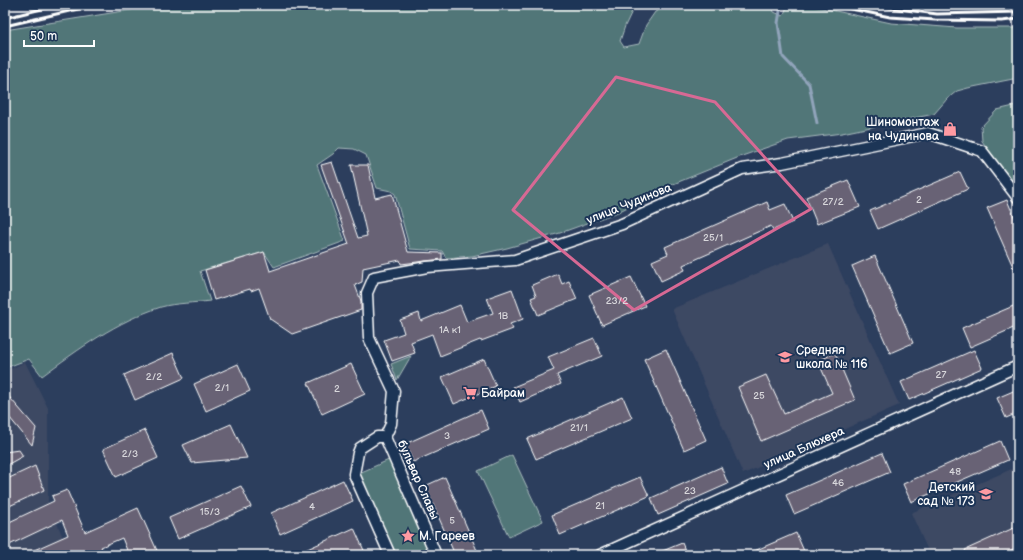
<svg xmlns="http://www.w3.org/2000/svg" width="1023" height="560" viewBox="0 0 1023 560" font-family="'Balsamiq Sans',sans-serif">
<style>
.built{fill:#3e4964}
.green{fill:#517678;stroke:#a8babc}
.lines{fill:none;stroke-linecap:round;stroke-linejoin:round}
.stream{stroke:#91a4bb;stroke-width:3}
.building{fill:#686275;stroke:#fff}
.street-casing{stroke:#fff;stroke-width:13}
.street{stroke:#1d3557;stroke-width:10}
.rail{stroke:#fff;stroke-width:3}
.marked{fill:none;stroke:#d76994;stroke-width:3;stroke-linejoin:round}
.labels{text-anchor:middle;dominant-baseline:central;stroke-width:4;stroke-linejoin:round;paint-order:stroke}
.number-label{font-size:10px;fill:#d9d8dc}
.poi-label{font-size:12px;fill:#fff;stroke:#1d3557;text-anchor:start}
.street-label{font-size:12px;fill:#fff;stroke:#1d3557}
</style>
<rect width="100%" height="100%" fill="#2c3e5d"/>
<filter id="ink" filterUnits="userSpaceOnUse"><feTurbulence type="fractalNoise" baseFrequency=".025" numOctaves="2"/><feDisplacementMap in="SourceGraphic" scale="8" xChannelSelector="R" yChannelSelector="G"/><feConvolveMatrix kernelMatrix="1 2 1 2 8 2 1 2 1" color-interpolation-filters="sRGB"/></filter>
<g filter="url(#ink)">
<!-- built -->
<g class="built">
<path d="M828,244L899,405L743,474L672,309Z"/>
<path d="M25,362L48,408V501L70,555H5V372Z"/>
<path d="M1014,468L1018,476V555H930L911,513Z"/>
</g>
<!-- green -->
<g class="green">
<path d="M161,5H635L625,26L620,41L624,47L639,44L646,25L655,12L668,5H771L774,12L783,16L788,5H808L891,23L957,28H1018V78L968,88L957,91L947,99L934,114L842,133L788,140L742,156L666,187L618,212L560,233L507,248L472,256L446,258L442,251L410,249L395,194L391,191L377,188L366,155L354,149L339,148L333,154L317,165L345,241L274,267L264,252L200,271L210,301C195,303 175,303 161,307C117,321 79,349 42,376L29,359L5,368V30Z"/>
<path d="M1018,105V189L982,141L981,127L997,110Z"/>
<path d="M411,356L397,380L391,364Z"/>
<path d="M512,455L543,521L509,537L478,471Z"/>
<path d="M391,459L434,555H393L357,474Z"/>
</g>
<g class="lines">
<!-- stream -->
<path class="stream" d="M781,5L778,23L783,57L809,84L817,123"/>
</g>
<!-- building -->
<g class="building">
<path d="M332,162L358,238L367,236L351,165H368L375,198L392,194L408,252L442,253V259L401,264L400,260L363,268L362,282L355,285L361,301V310L292,334L270,319L259,288L251,291L250,289L214,300L205,270L264,252L270,271L349,244L321,165Z"/>
<path d="M960,172L968,189L878,229L870,211Z"/>
<path d="M848,180L860,207L817,224L806,197Z"/>
<path d="M1007,200L1018,226V278L987,208Z"/>
<path d="M767,202L770,210L785,204L793,222L773,230L771,226L683,265L685,270L661,281L652,261L668,254L665,247Z"/>
<path d="M875,256L913,343L890,353L852,266Z"/>
<path d="M558,274L562,284L569,281L577,299L538,315L531,298L536,296L532,285Z"/>
<path d="M631,277L645,306L602,325L589,295Z"/>
<path d="M512,289L523,319L510,324L513,329L481,341L480,340L440,356L432,334L411,342L415,353L392,361L384,340L404,333L400,320L419,313L421,321L460,305L467,322L493,313L487,298Z"/>
<path d="M1018,304V326L970,347L962,328Z"/>
<path d="M594,338L602,356L557,375L561,384L520,402L513,387L554,370L548,357Z"/>
<path d="M666,349L706,440L684,450L644,359Z"/>
<path d="M974,350L982,368L909,400L901,382Z"/>
<path d="M173,353L184,378L135,400L124,375Z"/>
<path d="M835,353L855,400L761,441L738,387L766,375L784,414L832,393L818,361Z"/>
<path d="M484,359L496,386L454,404L442,377Z"/>
<path d="M238,364L250,391L206,411L194,384Z"/>
<path d="M351,364L365,394L322,414L308,383Z"/>
<path d="M1018,389V413L1006,418L997,398Z"/>
<path d="M5,392L36,428L32,445L5,412Z"/>
<path d="M623,397L632,418L536,459L527,439Z"/>
<path d="M481,410L489,429L413,462L405,444Z"/>
<path d="M231,424L247,458L192,463L183,445Z"/>
<path d="M145,430L158,458L116,477L103,449Z"/>
<path d="M1000,441L1008,460L911,502L903,484Z"/>
<path d="M19,450L23,456L5,466V452Z"/>
<path d="M882,453L890,472L794,514L786,495Z"/>
<path d="M35,466L44,490L5,508V480Z"/>
<path d="M721,467L728,484L658,515L651,498Z"/>
<path d="M445,477L479,555H455L425,486Z"/>
<path d="M640,477L649,496L560,535L552,515Z"/>
<path d="M343,480L353,501L280,534L271,513Z"/>
<path d="M241,486L251,507L178,539L169,518Z"/>
<path d="M67,490L85,532L138,508L159,555H129L122,538L101,547L105,555H23L68,535L62,520L5,547V524L54,501L52,496Z"/>
<path d="M1018,526V547L1000,555H967L965,550Z"/>
<path d="M354,528L366,555H342L341,552L333,555H294Z"/>
<path d="M796,533L804,551L795,555H745Z"/>
<path d="M682,543L687,555H653Z"/>
</g>
<g class="lines">
<defs>
<g id="street">
<path d="M385,437L391,424L394,391L369,338L367,293L374,277L427,267L515,260L622,224L742,169L782,163L928,133L982,151L1018,198"/>
<path d="M385,437H377L360,448L358,453L354,474L390,555"/>
<path d="M385,437L436,555"/>
<path d="M600,555L1018,366"/>
</g>
</defs>
<!-- street casing -->
<use href="#street" class="street-casing"/>
<!-- street -->
<use href="#street" class="street"/>
<!-- rail -->
<g class="rail">
<path d="M832,5L890,17L935,20L1002,21L1018,19"/>
<path d="M867,5L937,14L1018,12"/>
<path d="M5,18L58,5"/>
<path d="M5,26L95,5"/>
</g>
</g>
</g>
<!-- marked area -->
<path class="marked" d="M616,77L715,102L811,209L634,310L513,210Z"/>
<!-- icons -->
<defs>
<symbol id="shop-bare" viewBox="-9 -9 18 18"><path d="M-5-2.5h2.3a2.7 3.5 0 0 1 5.4 0H5L5.5 6h-11ZM-1.5-2.5h3a1.5 2.3 0 0 0-3 0Z" fill="#ff9aa2" stroke="#1d3557" stroke-width="2.5" paint-order="stroke"/></symbol>
<symbol id="school-bare" viewBox="-9 -9 18 18"><path d="M0-5L7-2L0 1L-7-2ZM-4 1L0 2.5L4 1V4Q0 6-4 4Z" fill="#ff9aa2" stroke="#1d3557" stroke-width="2.5" paint-order="stroke"/></symbol>
<symbol id="supermarket-bare" viewBox="-9 -9 18 18"><path d="M-6-5.5h2.5l.6 2H6L4.5 2H-2.5L-4.4-4H-6ZM-1.5 3.2a1.3 1.3 0 1 0 .1 0ZM3 3.2a1.3 1.3 0 1 0 .1 0Z" fill="#ff9aa2" stroke="#1d3557" stroke-width="2.5" paint-order="stroke"/></symbol>
<symbol id="sight-bare" viewBox="-9 -9 18 18"><path d="M0-6L1.8-2.2L6-1.7L2.9 1.2L3.7 5.4L0 3.3L-3.7 5.4L-2.9 1.2L-6-1.7L-1.8-2.2Z" fill="#ff9aa2" stroke="#1d3557" stroke-width="2.5" paint-order="stroke"/></symbol>
</defs>
<g fill-rule="evenodd">
<use href="#shop-bare" x="940" y="119" width="20" height="20"/>
<use href="#school-bare" x="775" y="347" width="20" height="20"/>
<use href="#supermarket-bare" x="460" y="383" width="20" height="20"/>
<use href="#school-bare" x="976" y="484" width="20" height="20"/>
<use href="#sight-bare" x="398" y="526" width="20" height="20"/>
</g>
<g class="labels">
<!-- number labels -->
<g class="number-label">
<text x="919" y="200">2</text>
<text x="833" y="202">27/2</text>
<text x="713" y="238">25/1</text>
<text x="617" y="301">23/2</text>
<text x="503" y="316">1В</text>
<text x="450" y="330">1А к1</text>
<text x="941" y="375">27</text>
<text x="154" y="377">2/2</text>
<text x="222" y="388">2/1</text>
<text x="337" y="389">2</text>
<text x="759" y="396">25</text>
<text x="579" y="428">21/1</text>
<text x="447" y="436">3</text>
<text x="130" y="454">2/3</text>
<text x="955" y="472">48</text>
<text x="838" y="483">46</text>
<text x="690" y="491">23</text>
<text x="600" y="506">21</text>
<text x="312" y="507">4</text>
<text x="210" y="512">15/3</text>
<text x="452" y="521">5</text>
</g>
<!-- poi labels -->
<g class="poi-label">
<text x="939" y="122" text-anchor="end">Шиномонтаж<tspan x="939" dy="14">на Чудинова</tspan></text>
<text x="796" y="350">Средняя<tspan x="796" dy="14">школа № 116</tspan></text>
<text x="481" y="393">Байрам</text>
<text x="975" y="487" text-anchor="end">Детский<tspan x="975" dy="14">сад № 173</tspan></text>
<text x="419" y="536">М. Гареев</text>
</g>
<!-- street labels -->
<g class="street-label">
<text transform="translate(629 204) rotate(-22)">улица Чудинова</text>
<text transform="translate(804 448) rotate(-24)">улица Блюхера</text>
<text transform="translate(418 480) rotate(66)">бульвар Славы</text>
</g>
</g>
<!-- margin -->
<rect width="1023" height="560" fill="none" stroke="#1d3557" stroke-width="20"/>
<rect x="10" y="10" width="1003" height="540" fill="none" stroke="#fff" stroke-width="1.5" filter="url(#ink)"/>
<!-- scale -->
<path d="M24 40v6h70v-6" fill="none" stroke="#ffffff" stroke-width="2"/>
<text x="30" y="40" font-size="12" fill="#ffffff" stroke="#1d3557" stroke-width="3" paint-order="stroke">50 m</text>
</svg>
